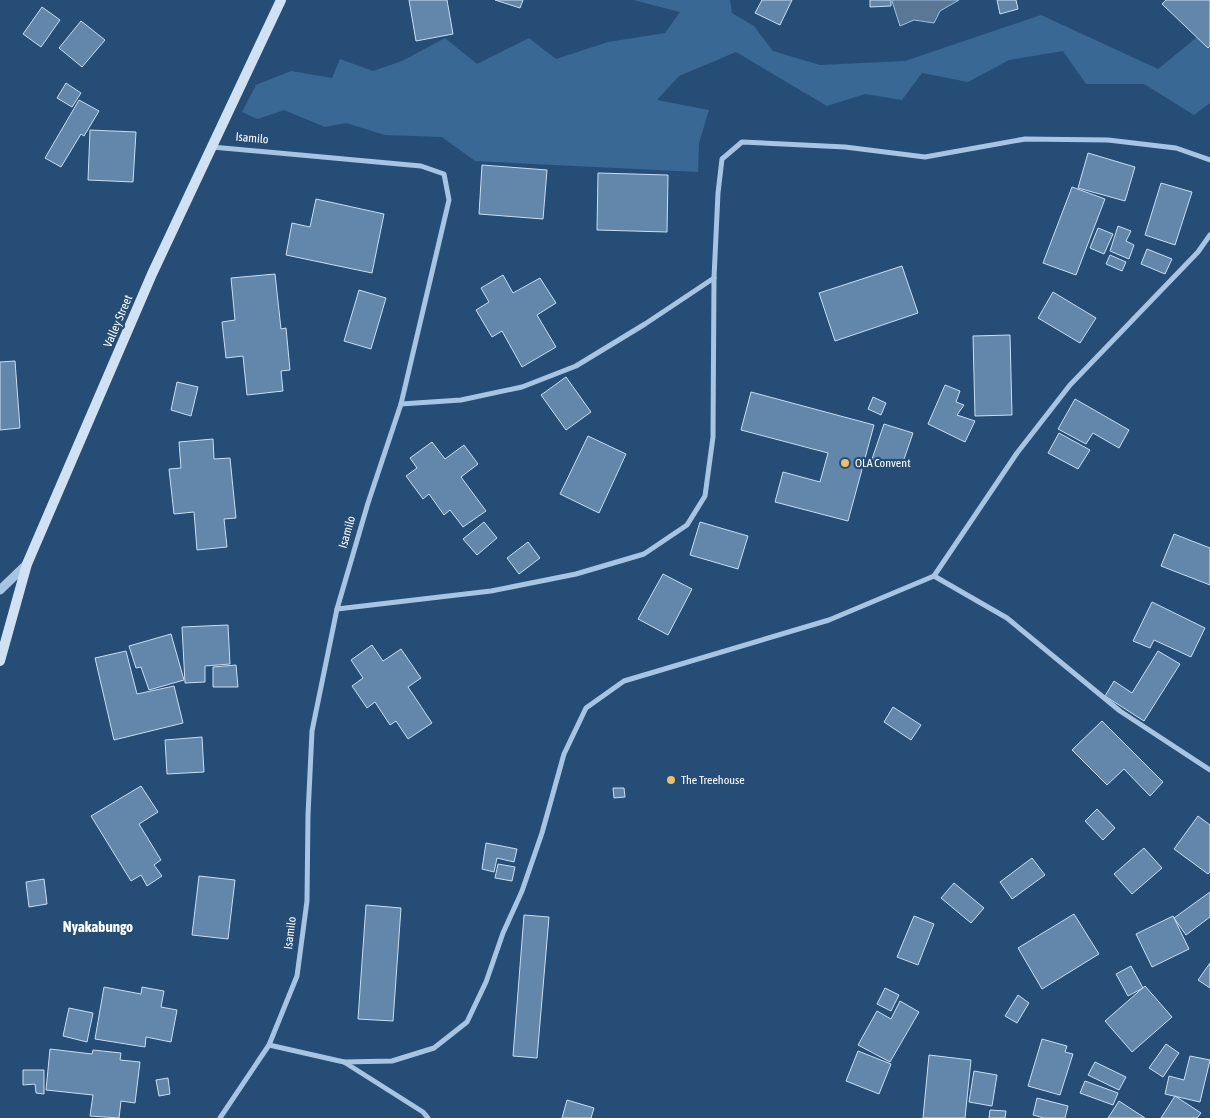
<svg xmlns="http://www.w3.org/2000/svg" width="1210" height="1118" viewBox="0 0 1210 1118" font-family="'Asap Condensed',sans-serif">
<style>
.green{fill:#396894}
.water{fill:#5a7795;stroke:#9bc1e3}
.building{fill:#6287ab;stroke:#c9def2}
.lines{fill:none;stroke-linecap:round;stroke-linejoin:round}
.minor{stroke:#a7c5e2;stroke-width:5}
.tertiary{stroke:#a7c5e2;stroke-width:9}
.secondary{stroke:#cfe1f3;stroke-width:10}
.poi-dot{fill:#ebbf6c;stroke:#264d76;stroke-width:2}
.labels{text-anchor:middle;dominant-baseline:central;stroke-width:4.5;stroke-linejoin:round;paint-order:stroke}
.street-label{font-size:12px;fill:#fff;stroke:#264d76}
.poi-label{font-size:12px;fill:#fff;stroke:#264d76;text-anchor:start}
.quarter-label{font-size:15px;font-weight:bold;fill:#fff;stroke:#264d76}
</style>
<rect width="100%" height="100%" fill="#264d76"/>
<!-- green -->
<path class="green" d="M633,0H730L732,13L754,26L773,51L820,65L905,61L1041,15L1158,69L1201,34L1210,38V103L1194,115L1144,84H1086L1063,51L1009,60L968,82L922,73L902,100L865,94L827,106L736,52L679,76L657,100L709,110L699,143L698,172L475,161L442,137L385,135L346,123L325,127L284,110L258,119L242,112L256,85L291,71L332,78L340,59L373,71L402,61L445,38L477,64L529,38L556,59L608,42L665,33L680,12Z"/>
<!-- water -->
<path class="water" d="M894,0H959L940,11L934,23L914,20L900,26L892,1Z"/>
<!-- building -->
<g class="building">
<path d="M409,0H447L453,34L416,41Z"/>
<path d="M495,0H523L520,8Z"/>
<path d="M762,0H792L780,25L755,13Z"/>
<path d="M870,0H891V6L870,7Z"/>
<path d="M997,0H1016L1018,9L1000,14Z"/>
<path d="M1166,0H1210V46L1208,48L1162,4Z"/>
<path d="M42,7L60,20L41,47L23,34Z"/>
<path d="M81,21L105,40L82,67L59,48Z"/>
<path d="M66,83L81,93L72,107L57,98Z"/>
<path d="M79,100L99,111L84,136L81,134L61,167L45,158Z"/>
<path d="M90,130L136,132L133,182L88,180Z"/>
<path d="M1088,153L1135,167L1125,201L1078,188Z"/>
<path d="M482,165L547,170L543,219L479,214Z"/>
<path d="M598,173L668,175L667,232L597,230Z"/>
<path d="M1161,183L1192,192L1175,245L1145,235Z"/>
<path d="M1072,187L1105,199L1076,275L1043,263Z"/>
<path d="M316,199L384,214L372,273L286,255L292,223L310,227Z"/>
<path d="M1118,226L1131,231L1126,241L1134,245L1129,259L1110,251Z"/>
<path d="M1098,228L1113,234L1104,254L1090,248Z"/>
<path d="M1147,249L1172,259L1165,274L1141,264Z"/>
<path d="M1110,255L1126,262L1122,271L1106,264Z"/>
<path d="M902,266L918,313L835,341L819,293Z"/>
<path d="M275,274L281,329L286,328L290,370L281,371L283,391L247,395L243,356L226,358L222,322L235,320L231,278Z"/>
<path d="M503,275L513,293L540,278L556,303L537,315L556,347L522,367L502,331L492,337L476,310L489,302L481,288Z"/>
<path d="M359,290L386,298L371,349L344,341Z"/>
<path d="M1053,292L1096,318L1080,343L1038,318Z"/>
<path d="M1010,335L1012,415L975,416L973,336Z"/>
<path d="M15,361L20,428L0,430V362Z"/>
<path d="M566,377L591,412L566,430L541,395Z"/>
<path d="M177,382L198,387L191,416L171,410Z"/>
<path d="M945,385L960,391L956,402L964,405L957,415L975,421L965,442L928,424Z"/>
<path d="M751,392L874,425L848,521L775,502L783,472L820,482L828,453L741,430Z"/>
<path d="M873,397L886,403L881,415L868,409Z"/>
<path d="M1075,399L1129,430L1119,448L1093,433L1086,444L1058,429Z"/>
<path d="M884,424L913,433L901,468L872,459Z"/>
<path d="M1059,433L1090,450L1078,469L1048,453Z"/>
<path d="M588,436L626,454L599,513L560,494Z"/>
<path d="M213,439L214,459L230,458L236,518L224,519L227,547L197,550L194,512L174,514L169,469L181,468L179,442Z"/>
<path d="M432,442L445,459L464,445L478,464L461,477L486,511L463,527L450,510L444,515L429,494L423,499L406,476L417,468L410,458Z"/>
<path d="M484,522L497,538L477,555L463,539Z"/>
<path d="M700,522L748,536L738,569L690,555Z"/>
<path d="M1174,534L1210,548V585L1161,566Z"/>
<path d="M528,542L540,558L519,574L507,558Z"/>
<path d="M663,574L692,589L668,635L638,619Z"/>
<path d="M1152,602L1205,628L1191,657L1154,640L1150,648L1133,641Z"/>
<path d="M228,625L230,664L205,666V682L185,683L182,627Z"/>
<path d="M171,634L184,680L149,690L141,667L136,668L129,646Z"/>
<path d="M372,645L383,661L401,649L421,678L408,687L432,723L408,739L396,721L390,725L375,702L367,708L352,686L363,678L351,660Z"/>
<path d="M126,651L137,694L174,686L183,723L114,740L95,658Z"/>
<path d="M1158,651L1180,664L1144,721L1105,696L1114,681L1132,693Z"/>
<path d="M236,665L238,687H213V667Z"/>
<path d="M893,707L921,725L911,740L884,722Z"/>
<path d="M1102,721L1163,782L1150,796L1124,769L1107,785L1072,750Z"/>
<path d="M202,737L204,772L167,774L165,740Z"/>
<path d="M141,786L158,812L139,824L161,860L154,865L162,876L147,886L141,875L131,881L91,816Z"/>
<path d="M613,788H624L625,797L614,798Z"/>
<path d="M1097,809L1115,828L1103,840L1085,821Z"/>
<path d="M1198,816L1210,825V872L1208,874L1174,849Z"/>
<path d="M486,843L517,849L514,862L497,858L494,872L482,869Z"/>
<path d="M1144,848L1162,868L1132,894L1114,874Z"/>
<path d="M1032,858L1045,875L1012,899L1000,882Z"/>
<path d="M498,864L515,867L512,881L495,878Z"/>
<path d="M199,876L235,880L228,939L192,935Z"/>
<path d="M44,879L47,904L29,907L26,882Z"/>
<path d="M954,883L984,908L971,923L941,898Z"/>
<path d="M1210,892V917L1186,935L1174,918Z"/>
<path d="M366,905L401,908L393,1021L358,1019Z"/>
<path d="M1074,914L1099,954L1042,989L1018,948Z"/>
<path d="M524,915L549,917L537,1058L513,1056Z"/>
<path d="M914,916L934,924L918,965L897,957Z"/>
<path d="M1173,916L1189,949L1152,967L1136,934Z"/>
<path d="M1210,963V988L1198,980Z"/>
<path d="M1131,966L1143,988L1128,996L1116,974Z"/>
<path d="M1145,986L1172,1017L1132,1052L1105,1021Z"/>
<path d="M104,987L141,994L142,987L164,991L161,1007L177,1010L171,1042L146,1037L145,1047L95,1039Z"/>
<path d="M885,988L899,995L891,1011L877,1004Z"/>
<path d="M1018,995L1029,1003L1017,1023L1005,1016Z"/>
<path d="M900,1001L919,1012L890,1062L858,1045L877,1011L891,1019Z"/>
<path d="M69,1008L93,1013L87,1042L63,1036Z"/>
<path d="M1042,1039L1067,1046L1065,1052L1073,1054L1060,1095L1028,1086Z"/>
<path d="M1166,1044L1179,1053L1163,1077L1149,1068Z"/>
<path d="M50,1049L92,1054L93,1050L121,1053L120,1060L140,1062L135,1103L121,1101L119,1118L90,1116L93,1095L46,1090Z"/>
<path d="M858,1051L891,1064L879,1094L846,1081Z"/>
<path d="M929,1055L971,1060L965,1118H923Z"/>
<path d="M1190,1056L1210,1060L1200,1102L1165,1094L1169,1076L1184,1080Z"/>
<path d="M1095,1062L1126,1077L1119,1090L1088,1075Z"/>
<path d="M23,1070H44V1094L36,1093L35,1084L23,1085Z"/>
<path d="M974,1071L997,1075L992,1106L969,1102Z"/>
<path d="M168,1078L170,1094L159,1096L156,1080Z"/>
<path d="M1085,1081L1118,1093L1113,1105L1080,1093Z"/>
<path d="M1175,1096L1201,1113L1197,1118H1161Z"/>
<path d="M1037,1098L1068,1106L1065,1118H1044L1033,1115Z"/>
<path d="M567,1100L594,1108L591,1118H562Z"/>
<path d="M1119,1101L1145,1118H1108Z"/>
<path d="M990,1110L1006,1111L1005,1118H989Z"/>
</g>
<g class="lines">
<!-- minor -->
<g class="minor">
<path d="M212,147L421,166L444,174L449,200L401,404L368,503L337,609L312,731L308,815L307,901L297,976L269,1045L220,1118"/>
<path d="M401,404L461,400L522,387L576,366L645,324L714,278"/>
<path d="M934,576L1007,618L1120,711L1210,770"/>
<path d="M337,609L491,591L576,574L644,554L687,525L705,496L713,437L714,278L718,193L722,159L742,142L845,147L925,157L1025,139L1108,140L1176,148L1210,160"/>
<path d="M269,1045L344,1062L392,1061L434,1048L467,1022L486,982L503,933L522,891L542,833L564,754L586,708L624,681L829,620L934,576L1017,453L1070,385L1198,252L1210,235"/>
<path d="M344,1062L423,1112L428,1118"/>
</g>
<!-- tertiary -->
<path class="tertiary" d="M0,590L27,564"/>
<!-- secondary -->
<path class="secondary" d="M0,661L27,564L152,274L281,0"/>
</g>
<!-- markers -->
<g class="poi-dot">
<circle cx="845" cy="463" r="5"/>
<circle cx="671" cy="780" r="5"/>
</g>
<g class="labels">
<!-- street labels -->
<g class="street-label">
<text transform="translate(252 138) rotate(5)">Isamilo</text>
<text transform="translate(118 321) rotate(-67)">Valley Street</text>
<text transform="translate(347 532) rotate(-74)">Isamilo</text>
<text transform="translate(290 933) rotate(-83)">Isamilo</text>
</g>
<!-- poi labels -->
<g class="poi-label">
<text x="855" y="463">OLA Convent</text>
<text x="681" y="780">The Treehouse</text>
</g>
<!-- quarter labels -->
<g class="quarter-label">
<text x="98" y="926">Nyakabungo</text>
</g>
</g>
</svg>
